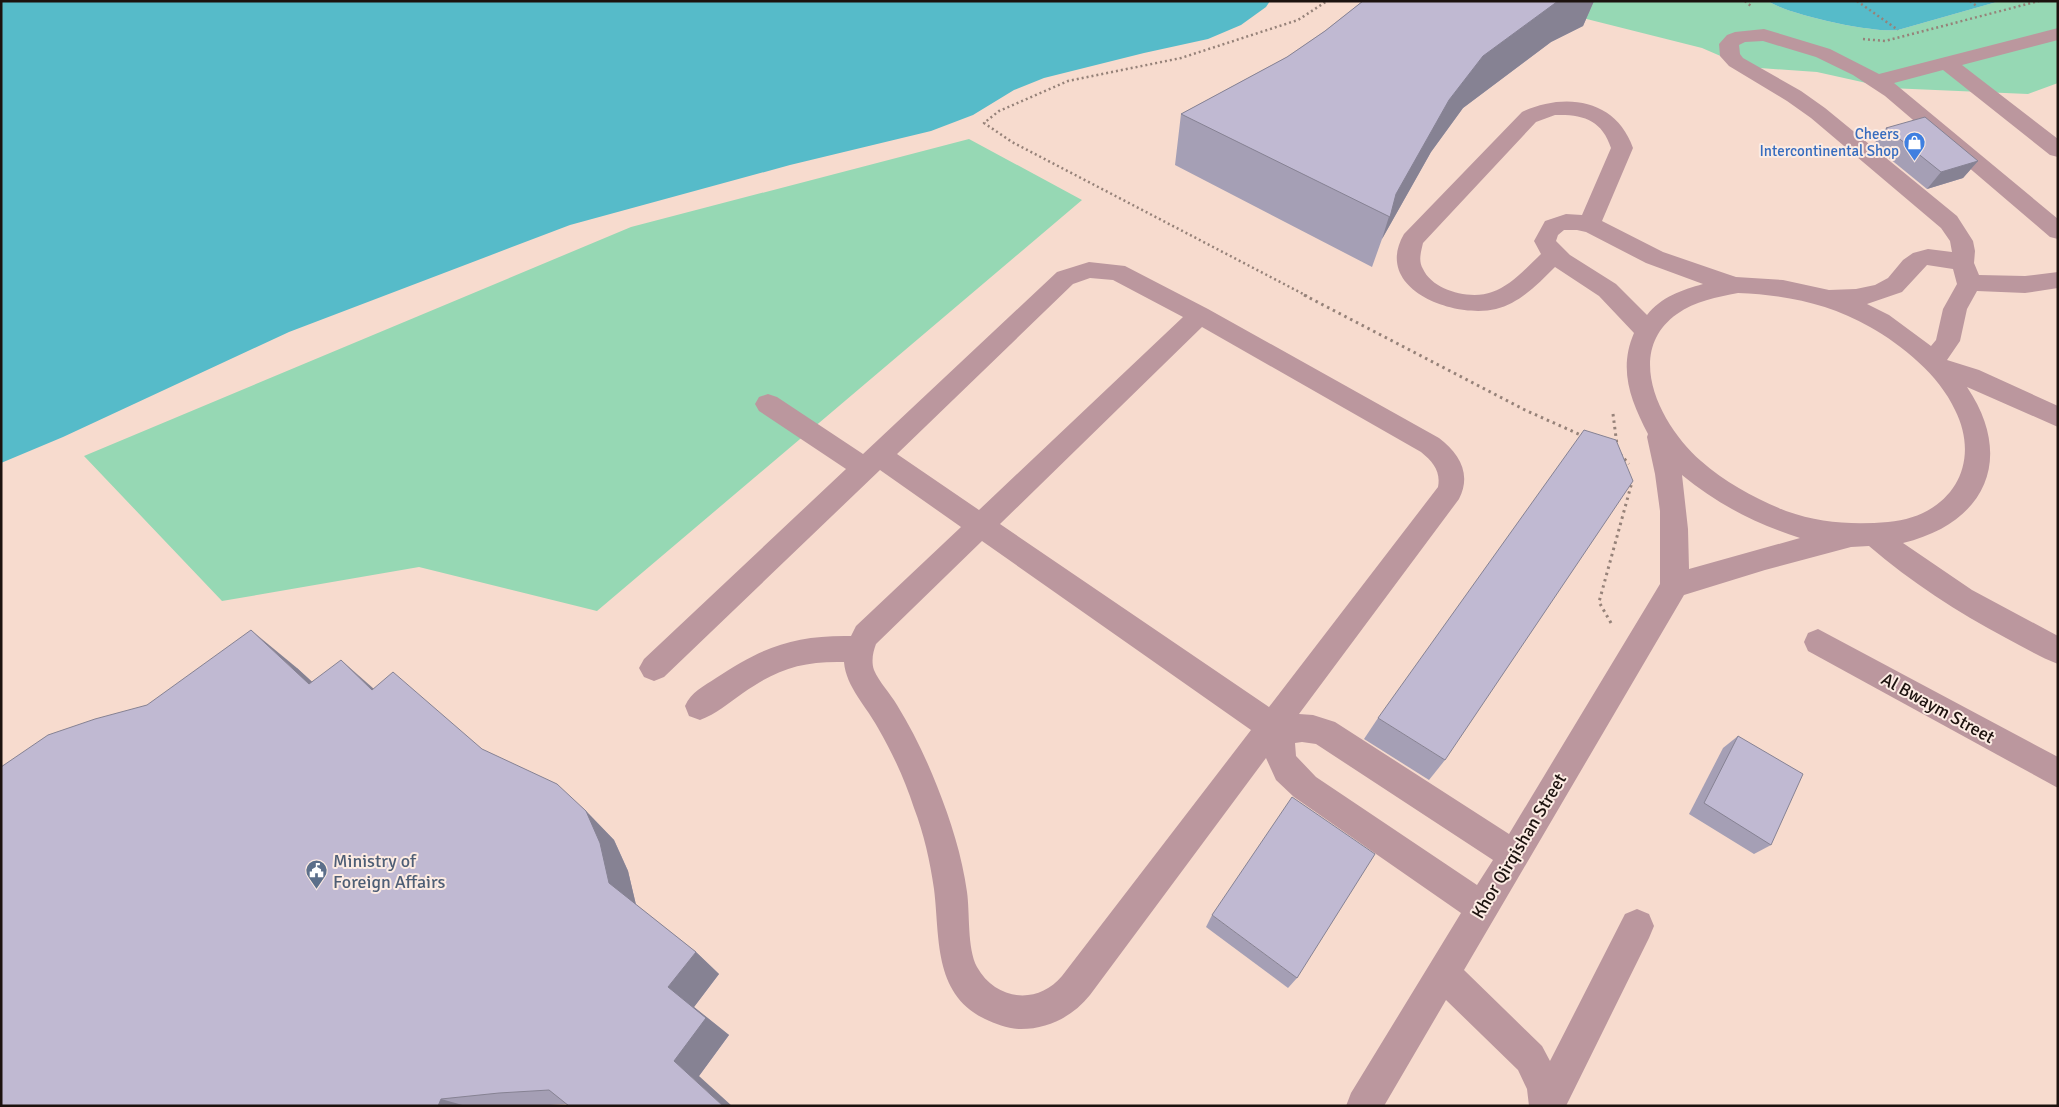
<svg xmlns="http://www.w3.org/2000/svg" width="2059" height="1107" viewBox="0 0 2059 1107" font-family="Signika,sans-serif">
<style>
.green{fill:#96d8b4}
.water{fill:#56bbc9}
.lines{fill:none;stroke-linecap:round;stroke-linejoin:round}
.path-far1{stroke:#968279;stroke-width:2.5;stroke-dasharray:2 3;stroke-linecap:butt}
.path{stroke:#968279;stroke-width:3;stroke-dasharray:2.5 4;stroke-linecap:butt}
.minor{fill:#bb979e;fill-rule:evenodd}
.wall{fill:#a59fb5}
.shaded-wall{fill:#868293}
.building{fill:#c0b9d2;stroke:#868293}
.labels{text-anchor:middle;dominant-baseline:central;stroke-width:4;stroke-linejoin:round;paint-order:stroke}
.far-shop-label{font-size:15px;fill:#366cbe;stroke:#fcebe3;text-anchor:end}
.street-label{font-size:18px;fill:#1c120e;stroke:#fcebe3}
.service-label{font-size:18px;fill:#4e5e75;stroke:#fcebe3;text-anchor:start}
</style>
<rect width="100%" height="100%" fill="#f7dbce"/>
<!-- green -->
<g class="green">
<path d="M1515,1H1768C1789,15 1873,33 1898,30L2000,1H2058V83L2028,94L1889,88L1817,72L1746,67L1702,48Z"/>
<path d="M969,139L1082,200L597,611L419,567L222,601L84,456L631,227Z"/>
</g>
<!-- water -->
<g class="water">
<path d="M1,1H1270L1266,7L1241,25L1208,39L1144,53L1044,78L1014,90L973,115L931,131L790,165L570,225L289,332L63,437L1,463Z"/>
<path d="M1768,1H2000L1898,30C1873,33 1789,15 1768,1Z"/>
</g>
<g class="lines">
<!-- path-far1 -->
<g class="path-far1">
<path d="M1745,1L1752,7"/>
<path d="M1857,1L1898,30"/>
<path d="M1970,1L1978,7"/>
<path d="M1863,39L1885,41L2039,1"/>
<path d="M1307,296L1012,142L984,123L999,111L1068,81L1181,58L1298,20L1327,1"/>
</g>
<!-- path -->
<g class="path">
<path d="M1304,295L1525,410L1583,436"/>
<path d="M1613,414L1617,445"/>
<path d="M1620,454L1629,464"/>
<path d="M1611,623L1599,602L1632,482"/>
</g>
<!-- minor -->
<g class="minor">
<path d="M2058,28V40L1962,65L2058,139V157L2050,155L1943,70L1894,83L2058,219V239L2050,237L1885,96L1853,75L1816,57L1763,41L1745,42L1739,45L1740,54L1743,58L1801,91L1825,108L1957,216L1973,241L1975,251L1974,263L1979,275L2025,276L2058,272V288L2025,293L1977,291L1967,309L1960,341L1947,360L1979,370L2058,406V427L1967,387C2015,458 1986,523 1903,543L1972,590L2058,636V664C2040,657 2023,647 2006,638C1957,612 1911,582 1869,546L1851,547L1765,570L1684,595L1464,970L1542,1046L1550,1061L1625,914L1637,909L1649,914L1654,926L1649,938L1566,1106H1529L1527,1089L1518,1070L1446,1000L1384,1106H1346L1351,1093L1461,913L1294,797L1276,780L1266,758L1090,995C1073,1016 1049,1029 1021,1029C1009,1029 996,1024 985,1019C933,994 940,937 934,889C930,861 924,834 914,808C905,780 893,754 878,728C867,707 846,687 844,662C802,661 777,669 743,693C729,703 716,714 700,720L689,716L685,706C691,692 704,686 716,678C762,647 795,635 851,636L856,626L961,527L880,470L664,677L654,681L644,677L639,668L644,659L846,469L759,411L755,404L759,397L768,394L777,397L863,454L1057,272L1089,262L1125,266L1208,309L1439,438C1459,453 1472,474 1459,499L1299,714L1313,715L1335,722L1509,834L1660,584V511L1655,474L1647,437L1648,434C1631,401 1618,370 1634,333L1599,296L1555,267C1538,284 1520,303 1496,309C1454,319 1372,289 1404,234L1522,112C1565,92 1616,99 1633,148L1602,221L1663,252L1727,274L1736,277L1783,280L1829,290L1856,289L1875,285L1888,278L1903,260L1913,253L1928,249L1952,252L1950,241L1941,228L1811,118L1787,101L1729,66L1720,56L1719,44L1727,35L1735,32L1764,29L1830,49L1879,74ZM1555,115C1583,114 1602,120 1611,148L1582,215L1566,214L1545,221L1534,241L1541,254C1527,267 1511,286 1492,292C1471,300 1433,291 1423,269C1418,261 1421,252 1423,243L1536,122ZM1564,230H1577L1586,232L1646,263L1703,284C1682,290 1661,297 1647,315L1616,284L1570,255L1556,241L1558,235ZM1927,265L1953,269L1957,284L1943,309L1936,340L1931,346L1889,315L1867,304L1902,292ZM1090,278L1113,280L1183,317L979,510L897,454L1073,284ZM1738,293C1785,295 1828,303 1870,327C1902,345 1939,375 1955,410C1983,466 1949,517 1888,522C1853,525 1820,523 1786,511C1756,499 1726,483 1701,461C1662,427 1622,353 1677,314C1695,301 1717,297 1738,293ZM1202,327L1421,452C1433,462 1441,471 1438,487L1269,707L1000,524ZM1682,475C1717,504 1756,524 1800,538L1689,569L1688,529ZM982,541L1251,730L1062,976C1038,1005 996,1001 977,967C967,948 970,913 967,892C962,856 951,821 937,786C926,758 913,731 897,705C890,693 879,682 874,670C871,661 873,652 876,644ZM1302,742L1316,744L1493,860L1477,885L1316,777L1296,756L1295,743Z"/>
<path d="M1818,629L2058,757V788L1808,651L1804,642L1808,633Z"/>
</g>
</g>
<!-- wall -->
<g class="wall">
<path d="M1363,1H1594L1583,26L1551,42L1463,108L1431,152L1382,239L1372,267L1175,165L1181,114L1287,57L1325,31Z"/>
<path d="M1886,128L1978,161L1963,178L1927,189L1873,145Z"/>
<path d="M297,668L312,682L374,689L482,749L586,811L614,840L628,871L636,905L696,952L719,974L694,1007L729,1035L699,1076L566,1104L533,1106H1Z"/>
<path d="M1378,718L1445,760L1429,780L1364,739Z"/>
<path d="M1738,736L1771,845L1754,854L1689,814L1723,748Z"/>
<path d="M1212,915L1297,978L1288,988L1206,927Z"/>
</g>
<!-- shaded-wall -->
<g class="shaded-wall">
<path d="M1558,1H1594L1583,26L1551,42L1463,108L1431,152L1382,239L1396,194L1449,100L1483,56Z"/>
<path d="M1978,161L1963,178L1927,189L1941,172Z"/>
<path d="M251,630L297,668L353,719L309,684Z"/>
<path d="M341,660L382,696L372,690Z"/>
<path d="M586,811L614,840L628,871L637,909L609,883Z"/>
<path d="M696,952L719,974L694,1007L729,1035L699,1076L732,1106H723L674,1061L668,987Z"/>
<path d="M441,1099L466,1106H438Z"/>
</g>
<!-- building -->
<g class="building">
<path d="M1363,1H1558L1483,56L1449,100L1396,194L1390,217L1181,114L1287,57L1325,31Z"/>
<path d="M1925,117L1978,161L1941,172L1886,128Z"/>
<path d="M1584,430L1616,440L1633,481L1445,760L1378,718Z"/>
<path d="M251,630L309,684L341,660L372,690L393,672L482,749L557,784L586,811L600,843L609,883L696,952L668,987L706,1018L674,1061L723,1106H569L549,1090L499,1093L441,1099L438,1106H1V767L48,735L95,719L147,705Z"/>
<path d="M1738,736L1803,774L1771,845L1704,803Z"/>
<path d="M1292,797L1375,854L1297,978L1212,915Z"/>
</g>
<!-- icons -->
<defs>
<symbol id="shop-pin" viewBox="-11 -11 22 30"><path d="M0 17L-7.5 6A9.5 9.5 0 1 1 7.5 6Z" fill="#3f7fe0" stroke="#fcebe3"/><path d="M-5-2.5h2.3a2.7 3.5 0 0 1 5.4 0H5L5.5 6h-11ZM-1.5-2.5h3a1.5 2.3 0 0 0-3 0Z" fill="#fff"/></symbol>
<symbol id="civic-pin" viewBox="-11 -11 22 30"><path d="M0 17L-7.5 6A9.5 9.5 0 1 1 7.5 6Z" fill="#5c6f8a" stroke="#fcebe3"/><path d="M-.6-6.5H3V-4.5H.6V-3L4-1V1h2V6H-6V1h2V-1L-.6-3ZM-1.2 2.5V6h2.4V2.5Z" fill="#fff"/></symbol>
</defs>
<g fill-rule="evenodd">
<use href="#shop-pin" x="1902" y="130" width="25" height="34"/>
<use href="#civic-pin" x="304" y="858" width="25" height="34"/>
</g>
<g class="labels">
<!-- far-shop labels -->
<g class="far-shop-label">
<text x="1899" y="134">Cheers<tspan x="1899" dy="17">Intercontinental Shop</tspan></text>
</g>
<!-- street labels -->
<g class="street-label">
<text transform="translate(1938 708) rotate(29)">Al Bwaym Street</text>
<text transform="translate(1519 846) rotate(-59)">Khor Qirqishan Street</text>
</g>
<!-- service labels -->
<g class="service-label">
<text x="333" y="861">Ministry of<tspan x="333" dy="21">Foreign Affairs</tspan></text>
</g>
</g>
<!-- border -->
<rect width="2059" height="1107" fill="none" stroke="#1c120e" stroke-width="5"/>
</svg>
